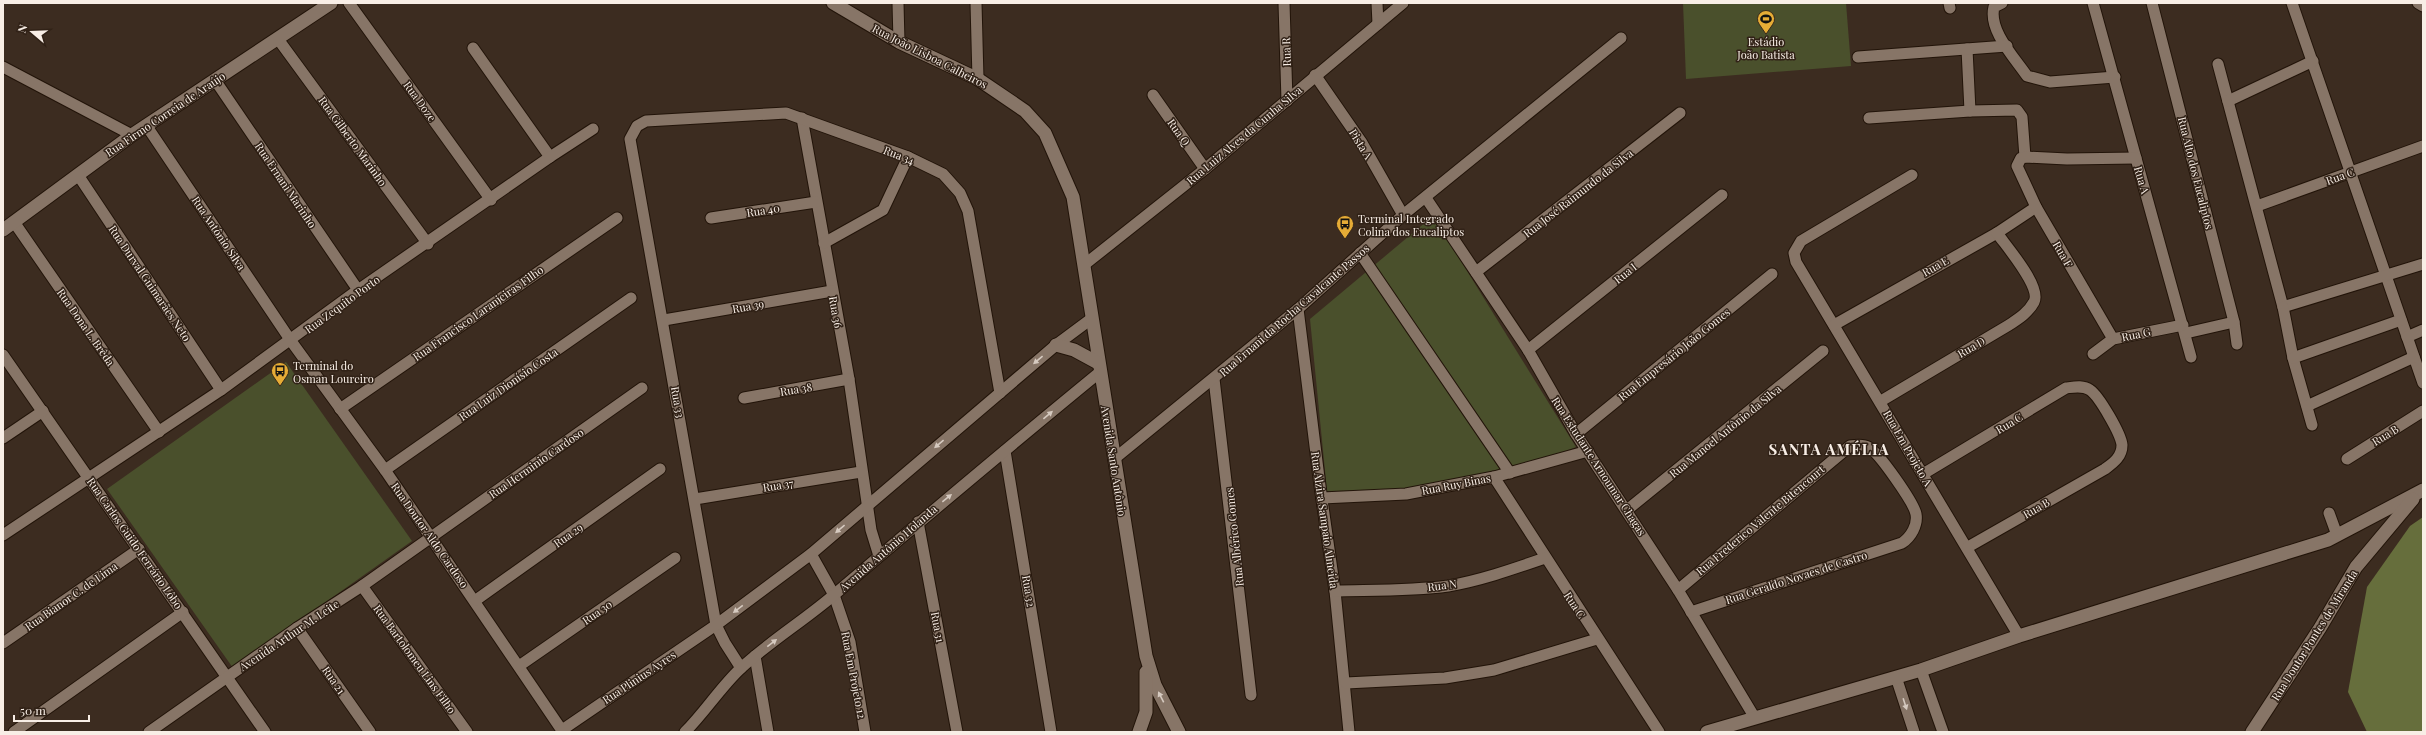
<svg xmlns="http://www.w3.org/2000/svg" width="2426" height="735" viewBox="0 0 2426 735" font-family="'Playfair Display',serif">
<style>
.green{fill:#4a502c}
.forest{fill:#666e3c}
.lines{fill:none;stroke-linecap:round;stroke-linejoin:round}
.minor-casing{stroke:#221409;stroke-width:13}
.tertiary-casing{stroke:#221409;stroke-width:15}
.minor{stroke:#877567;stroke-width:11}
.tertiary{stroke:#877567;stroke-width:13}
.oneway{fill:#d6cac0}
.labels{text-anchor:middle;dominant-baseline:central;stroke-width:3;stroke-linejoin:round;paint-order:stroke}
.poi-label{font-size:11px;fill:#f8eee6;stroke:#312217;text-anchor:start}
.street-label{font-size:11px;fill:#f8eee6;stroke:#312217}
.district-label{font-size:15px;font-weight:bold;letter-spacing:1px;fill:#f8eee6;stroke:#312217}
</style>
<rect width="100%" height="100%" fill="#3c2c20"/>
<!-- green -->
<g class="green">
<path d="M1683,3H1846L1851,66L1686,79Z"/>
<path d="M1433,216L1576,447L1535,464L1403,490L1327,491L1310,319Z"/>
<path d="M286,362L412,541L233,668L107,489Z"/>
</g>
<!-- forest -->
<path class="forest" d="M2423,517V732H2367L2348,692L2367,587L2410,526Z"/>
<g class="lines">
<defs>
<g id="minor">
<path d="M349,3L491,200"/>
<path d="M898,3L899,42"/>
<path d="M976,3L978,79"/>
<path d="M1284,3L1287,101"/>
<path d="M1377,3L1378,24"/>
<path d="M1949,3L1950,8"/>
<path d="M2002,3L1994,7C1988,30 2014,57 2027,76L2050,82L2115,77"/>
<path d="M2093,3L2191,357"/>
<path d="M2152,3L2234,322L2237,344"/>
<path d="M2292,3L2423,383"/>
<path d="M2418,3L2423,6"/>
<path d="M278,39L428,244"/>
<path d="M473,48L550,157"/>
<path d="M1967,49L1970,111"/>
<path d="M1858,57L2007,46"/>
<path d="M2218,64L2283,307L2423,264"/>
<path d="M3,67L132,135"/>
<path d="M1315,75L1362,143L1403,215"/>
<path d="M215,80L358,290"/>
<path d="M1153,95L1205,169"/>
<path d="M2228,101L2313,61"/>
<path d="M802,118L849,379L871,530L879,556"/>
<path d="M1869,118L1970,111L2017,110L2022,117L2025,157"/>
<path d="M146,125L291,341L385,470L563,732"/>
<path d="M78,175L221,390"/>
<path d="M1912,175L1801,241L1794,253L1796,262L2019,636"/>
<path d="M1426,198L1528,350L1576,434L1678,590L1755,718"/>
<path d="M2257,206L2423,146"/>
<path d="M711,218L816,202"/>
<path d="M14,222L159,432"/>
<path d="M824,243L883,210L908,157"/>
<path d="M1360,253L1510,473"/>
<path d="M1084,265L1205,169L1403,3"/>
<path d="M1476,272L1680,113"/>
<path d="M2283,307L2293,358L2312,425"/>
<path d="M1298,309L1320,486L1335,591L1349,732"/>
<path d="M664,320L832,291"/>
<path d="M1834,325L1997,233L2036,207"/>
<path d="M2186,333L2234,322"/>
<path d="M2407,337L2423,330"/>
<path d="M2113,339L2036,207L2017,166L2021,158L2025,157L2067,159L2136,158"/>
<path d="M1528,350L1722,195"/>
<path d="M2093,354L2113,339L2183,325"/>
<path d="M3,355L265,732"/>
<path d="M2293,358L2401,320"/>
<path d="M1214,379L1251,695"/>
<path d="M744,398L849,379"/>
<path d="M1881,401L2009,325C2018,319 2028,313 2034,302C2042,287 2006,246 1997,233"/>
<path d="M2307,406L2414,357"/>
<path d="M340,409L617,218"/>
<path d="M1576,434L1772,274"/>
<path d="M3,438L43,411"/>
<path d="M1005,451L1051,732"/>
<path d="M1114,459L1298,309L1403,215L1621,38"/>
<path d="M2347,459L2423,411"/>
<path d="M385,470L631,298"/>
<path d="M1923,474L2066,388C2074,387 2083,385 2090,390C2099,396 2121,434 2122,445C2122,457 2113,463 2105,469L1968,547"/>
<path d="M1494,477L1659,732"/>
<path d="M1322,498L1406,494L1494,477L1588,451"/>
<path d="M695,499L861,472"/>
<path d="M1627,510L1823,351"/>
<path d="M2329,513L2337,535"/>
<path d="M918,522L957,732"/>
<path d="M3,535L221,390L358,290L550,157L593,129"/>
<path d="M811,554L834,595L850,642L865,732"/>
<path d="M362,586L467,732"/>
<path d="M1678,590L1850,446C1856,445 1863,444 1868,447C1878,451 1914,503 1916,514C1918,525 1911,537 1902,543L1691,612"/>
<path d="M1335,591C1373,590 1411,591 1448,586C1482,580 1513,569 1545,558"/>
<path d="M476,600L660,469"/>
<path d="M297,628L370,732"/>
<path d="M3,643L139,549"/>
<path d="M755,656L768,732"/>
<path d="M519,666L675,558"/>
<path d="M741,668L725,643L716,625L630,139L637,126L646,121L786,113L908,157L943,174L960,193L968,211L1000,393"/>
<path d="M1921,670L1943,732"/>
<path d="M1896,677L1914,732"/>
<path d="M1346,683L1445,678L1494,670L1597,639"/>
<path d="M562,730L716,625L811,554L1056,345L1091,319"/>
<path d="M14,732L183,612"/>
<path d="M149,732L297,628L362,586L642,388"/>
<path d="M685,732C705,712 720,688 740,669C770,641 805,620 835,594C923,519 1011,445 1100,372"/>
</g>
<g id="tertiary">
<path d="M833,3L899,42L978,79L1025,111L1045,133L1073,197L1146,656L1155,685L1179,732"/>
<path d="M3,230L132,135L331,3"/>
<path d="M1056,345L1074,350L1098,363"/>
<path d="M1139,732L1146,712V672"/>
<path d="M1707,732L1921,670L2019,636L2328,540L2423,490"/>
<path d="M2252,732L2320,628L2356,567L2413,499"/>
</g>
</defs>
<!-- minor casing -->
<use href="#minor" class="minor-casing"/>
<!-- tertiary casing -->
<use href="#tertiary" class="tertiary-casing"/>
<!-- minor -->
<use href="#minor" class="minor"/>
<!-- tertiary -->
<use href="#tertiary" class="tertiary"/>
</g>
<!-- one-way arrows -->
<defs><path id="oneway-solid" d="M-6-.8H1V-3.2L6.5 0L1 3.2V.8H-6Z"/></defs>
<g class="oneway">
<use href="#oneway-solid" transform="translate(1038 360) rotate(140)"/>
<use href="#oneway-solid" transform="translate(1048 415) rotate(-40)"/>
<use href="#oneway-solid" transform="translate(939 444) rotate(140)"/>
<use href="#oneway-solid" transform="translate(947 498) rotate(-39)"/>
<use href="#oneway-solid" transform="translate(840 529) rotate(140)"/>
<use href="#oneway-solid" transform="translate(738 609) rotate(143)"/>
<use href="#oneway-solid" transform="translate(772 643) rotate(-38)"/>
<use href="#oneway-solid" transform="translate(1161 697) rotate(-117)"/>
<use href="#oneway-solid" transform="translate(1905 704) rotate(72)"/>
</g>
<!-- icons -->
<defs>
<symbol id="stadium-pin" viewBox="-11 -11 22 30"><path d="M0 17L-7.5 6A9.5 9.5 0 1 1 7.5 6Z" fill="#e6ac36" stroke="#312217"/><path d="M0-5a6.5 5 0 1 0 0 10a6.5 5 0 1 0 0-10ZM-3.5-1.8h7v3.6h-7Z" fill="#111"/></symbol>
<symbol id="bus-pin" viewBox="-11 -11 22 30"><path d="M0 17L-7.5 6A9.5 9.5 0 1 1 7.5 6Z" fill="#e6ac36" stroke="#312217"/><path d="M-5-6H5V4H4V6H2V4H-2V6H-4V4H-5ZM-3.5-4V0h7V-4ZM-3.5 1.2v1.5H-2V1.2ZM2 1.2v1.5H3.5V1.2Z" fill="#111"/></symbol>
</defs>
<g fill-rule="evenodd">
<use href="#stadium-pin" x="1756" y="9" width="20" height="27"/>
<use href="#bus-pin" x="1335" y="214" width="20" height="27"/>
<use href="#bus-pin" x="270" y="361" width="20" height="27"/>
</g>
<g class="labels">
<!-- poi labels -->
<g class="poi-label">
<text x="1766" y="41" text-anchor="middle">Estádio<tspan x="1766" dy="13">João Batista</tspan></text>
<text x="1358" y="218">Terminal Integrado<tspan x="1358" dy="13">Colina dos Eucaliptos</tspan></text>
<text x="293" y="365">Terminal do<tspan x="293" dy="13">Osman Loureiro</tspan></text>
</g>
<!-- street labels -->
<g class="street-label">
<text transform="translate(1286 52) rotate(-92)">Rua R</text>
<text transform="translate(930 56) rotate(27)">Rua João Lisboa Calheiros</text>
<text transform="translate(420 101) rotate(54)">Rua Doze</text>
<text transform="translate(165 114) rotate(-34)">Rua Firmo Correia de Araújo</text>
<text transform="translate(1179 132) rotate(55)">Rua Q</text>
<text transform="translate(1244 135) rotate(-40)">Rua Luiz Alves da Cunha Silva</text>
<text transform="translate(353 141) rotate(54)">Rua Gilberto Marinho</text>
<text transform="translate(1361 144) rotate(58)">Pista A</text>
<text transform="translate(899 155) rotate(22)">Rua 34</text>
<text transform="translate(2196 173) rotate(76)">Rua Alto dos Eucaliptos</text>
<text transform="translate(2340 176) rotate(-20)">Rua C</text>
<text transform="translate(2142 180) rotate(74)">Rua A</text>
<text transform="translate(286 185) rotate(56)">Rua Ernani Marinho</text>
<text transform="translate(1578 193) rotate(-38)">Rua José Raimundo da Silva</text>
<text transform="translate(763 210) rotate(-9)">Rua 40</text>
<text transform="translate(219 233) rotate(56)">Rua Antônio Silva</text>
<text transform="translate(2063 254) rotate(60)">Rua F</text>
<text transform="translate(1935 266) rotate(-30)">Rua E</text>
<text transform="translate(1625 273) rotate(-39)">Rua I</text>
<text transform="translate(150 283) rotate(56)">Rua Durval Guimarães Neto</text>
<text transform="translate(342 304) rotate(-36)">Rua Zequito Porto</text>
<text transform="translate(748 306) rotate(-10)">Rua 39</text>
<text transform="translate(1294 310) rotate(-41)">Rua Ernani da Rocha Cavalcante Passos</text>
<text transform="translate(836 312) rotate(80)">Rua 36</text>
<text transform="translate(478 313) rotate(-35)">Rua Francisco Laranjeiras Filho</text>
<text transform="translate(86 327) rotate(55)">Rua Dona L. Brêda</text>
<text transform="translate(2136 334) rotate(-12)">Rua G</text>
<text transform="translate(1971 347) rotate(-30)">Rua D</text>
<text transform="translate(1674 354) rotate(-39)">Rua Empresário João Gomes</text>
<text transform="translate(508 384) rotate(-35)">Rua Luiz Dionísio Costa</text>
<text transform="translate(796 389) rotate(-9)">Rua 38</text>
<text transform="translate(678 402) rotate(80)">Rua 33</text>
<text transform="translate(2009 423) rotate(-31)">Rua C</text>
<text transform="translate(1725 431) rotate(-39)">Rua Manoel Antônio da Silva</text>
<text transform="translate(2385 435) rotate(-32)">Rua B</text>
<text transform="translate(1908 448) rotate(60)">Rua Em Projeto A</text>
<text transform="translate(1114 461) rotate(81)">Avenida Santo Antônio</text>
<text transform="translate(536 463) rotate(-35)">Rua Herminio Cardoso</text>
<text transform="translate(1599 466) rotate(57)">Rua Estudante Arnoumar Chagas</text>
<text transform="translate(1456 484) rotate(-11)">Rua Ruy Binas</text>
<text transform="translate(778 485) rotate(-9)">Rua 37</text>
<text transform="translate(2036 508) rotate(-30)">Rua B</text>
<text transform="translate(1325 520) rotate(82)">Rua Alzira Sampaio Almeida</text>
<text transform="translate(1760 520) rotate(-40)">Rua Frederico Valente Bitencourt</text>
<text transform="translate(430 535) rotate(55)">Rua Doutor Aldo Cardoso</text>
<text transform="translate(568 535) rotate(-35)">Rua 29</text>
<text transform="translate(1234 537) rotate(-96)">Rua Albérico Gomes</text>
<text transform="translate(135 543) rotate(55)">Rua Carlos Guido Ferrário Lôbo</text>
<text transform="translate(888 548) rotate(-41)">Avenida Antônio Holanda</text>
<text transform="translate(1796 577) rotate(-18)">Rua Geraldo Novaes de Castro</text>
<text transform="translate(1442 585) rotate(-7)">Rua N</text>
<text transform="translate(1029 591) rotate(81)">Rua 32</text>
<text transform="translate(71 596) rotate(-35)">Rua Bianor C. de Lima</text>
<text transform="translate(1575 605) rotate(57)">Rua C</text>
<text transform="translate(597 612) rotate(-35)">Rua 30</text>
<text transform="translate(938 627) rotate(79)">Rua 31</text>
<text transform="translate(289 635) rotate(-34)">Avenida Arthur M. Leite</text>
<text transform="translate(2314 635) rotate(-58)">Rua Doutor Pontes de Miranda</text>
<text transform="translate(415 659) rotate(54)">Rua Bartolomeu Lins Filho</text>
<text transform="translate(854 675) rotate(79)">Rua Em Projeto 12</text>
<text transform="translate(639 677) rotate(-34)">Rua Plinius Ayres</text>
<text transform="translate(334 680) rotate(55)">Rua 21</text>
</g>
<!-- district labels -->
<g class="district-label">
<text x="1829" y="449">SANTA AMÉLIA</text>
</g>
</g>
<!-- border -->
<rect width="2426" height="735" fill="none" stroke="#f8eee6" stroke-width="8"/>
<!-- north arrow -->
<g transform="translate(32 32) rotate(289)" stroke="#312217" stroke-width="3" paint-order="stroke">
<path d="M0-3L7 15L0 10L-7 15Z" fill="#f8eee6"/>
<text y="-6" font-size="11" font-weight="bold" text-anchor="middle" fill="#f8eee6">N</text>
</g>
<!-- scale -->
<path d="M14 715v6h75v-6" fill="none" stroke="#f8eee6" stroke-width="2"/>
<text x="20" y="715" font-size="12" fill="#f8eee6" stroke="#312217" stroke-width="3" paint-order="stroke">50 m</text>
</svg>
